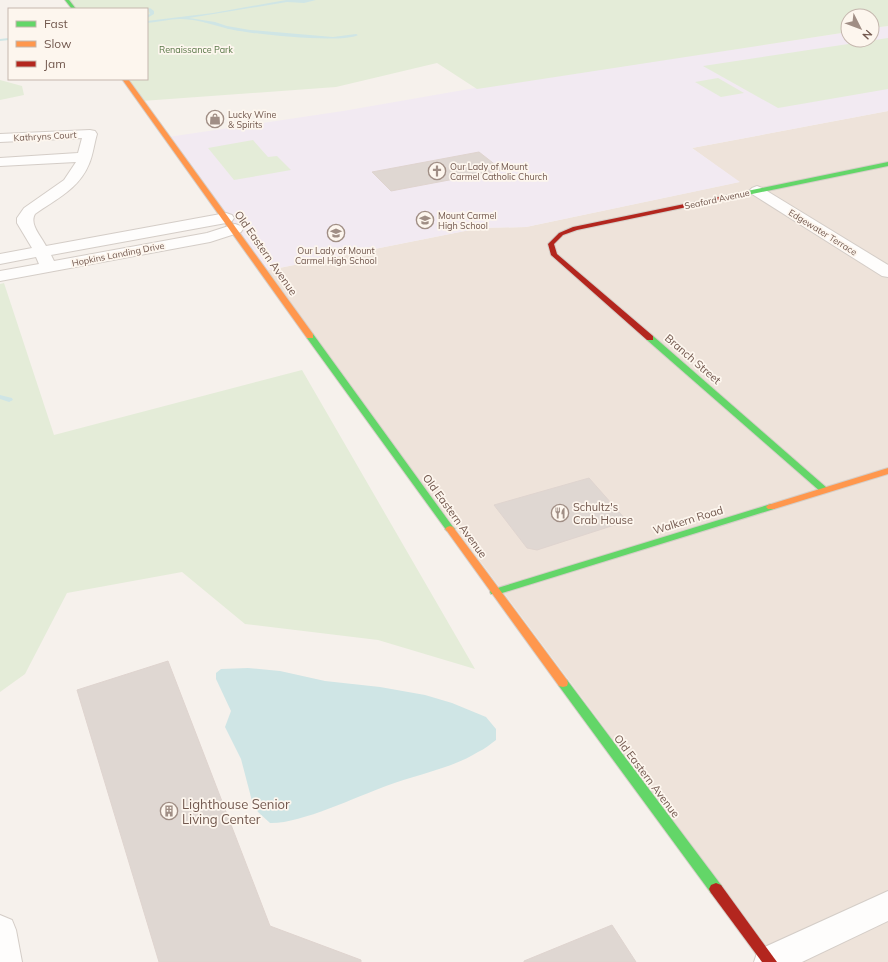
<svg xmlns="http://www.w3.org/2000/svg" width="888" height="962" viewBox="0 0 888 962" font-family="Mulish,sans-serif">
<style>
.residential{fill:#eee3da}
.education{fill:#f2eaf2}
.green{fill:#e4ecd8}
.water{fill:#cfe5e5}
.lines{fill:none;stroke-linecap:round;stroke-linejoin:round}
.stream{fill:#cfe5e5;fill-rule:evenodd}
.building{fill:#dfd7d2;stroke:#dfd4cf}
.street-casing{stroke:#d4cdc7;stroke-width:2}
.fast-casing{stroke:#d5cec8;stroke-width:2}
.slow-casing{stroke:#d5cec8;stroke-width:2}
.jam-casing{stroke:#d5cec8;stroke-width:2}
.street{fill:#fefdfc;fill-rule:evenodd}
.fast{fill:#63d668;fill-rule:evenodd}
.slow{fill:#ff974d;fill-rule:evenodd}
.jam{fill:#b3261e;fill-rule:evenodd}
.labels{text-anchor:middle;dominant-baseline:central;stroke-width:3.5;stroke-linejoin:round;paint-order:stroke}
.far-park-label{font-size:9px;fill:#587747;stroke:#fdf6ee}
.far-poi-label{font-size:9px;fill:#72584e;stroke:#fdf6ee;text-anchor:start}
.far-street-label{font-size:9px;fill:#72584e;stroke:#fdf6ee}
.street-label{font-size:11px;fill:#72584e;stroke:#fdf6ee}
.poi-label{font-size:11px;fill:#72584e;stroke:#fdf6ee;text-anchor:start}
.near-poi-label{font-size:13px;fill:#72584e;stroke:#fdf6ee;text-anchor:start}
</style>
<rect width="100%" height="100%" fill="#f6f1ec"/>
<!-- residential -->
<path class="residential" d="M888,111V962H779L264,271L480,228L526,227L739,182L692,148Z"/>
<!-- education -->
<path class="education" d="M888,26V111L692,148L740,182L526,227L480,228L264,271L168,137L343,111L475,88L848,32V40H872V28Z"/>
<!-- green -->
<g class="green">
<path d="M67,0H888V26L872,28V16H848V32L477,89L437,63L336,87L142,101L125,79H147V9H74Z"/>
<path d="M888,38V89L778,108L703,66Z"/>
<path d="M718,78L744,93L721,97L695,82Z"/>
<path d="M0,80L22,86L24,95L0,100Z"/>
<path d="M253,140L268,157L277,156L291,170L234,180L208,148Z"/>
<path d="M4,283L54,435L302,370L475,669L378,640L245,624L182,572L67,593L25,674L0,692V284Z"/>
</g>
<!-- water -->
<path class="water" d="M248,668L280,671L325,681L380,687L425,695L452,703L486,717L496,729V740C490,744 485,749 478,752C453,768 415,775 386,786C356,797 300,824 270,823L258,812L252,801L241,759L225,727L231,711L216,679V673L221,669Z"/>
<g class="lines">
<!-- stream -->
<g class="stream">
<path d="M286,0H316L304,3L287,2L189,18L215,22L227,26L250,30L333,37L356,34L358,35C341,44 246,34 225,28C211,24 195,19 180,19C169,19 158,22 147,23V21L213,13Z"/>
<path d="M150,8L154,11V14L147,18V15L150,14L148,9Z"/>
<path d="M9,38V40L0,41V39Z"/>
<path d="M0,395L12,398L13,400L9,402L0,399Z"/>
</g>
</g>
<!-- building -->
<g class="building">
<path d="M479,152L502,170L391,191L372,172Z"/>
<path d="M589,478L627,521L537,550L527,548L494,505Z"/>
<path d="M168,661L270,926L361,960V962H159L77,690Z"/>
<path d="M612,925L636,962H524V961Z"/>
</g>
<g class="lines">
<defs>
<g id="street">
<path d="M90,130L95,131L97,134C94,144 93,155 89,164C79,189 56,199 35,214C29,224 41,236 46,246L226,213L232,215L234,218L232,221L226,223L51,255L54,261L207,233L235,224L241,226L243,229L241,232L210,242L0,281V271L39,264L36,257L0,264V254L32,248L17,223V218L24,208L64,180L76,162L0,166V158L78,153L82,138L0,142V134Z"/>
<path d="M757,186L762,188L888,265V277L882,276L752,194L749,191L752,188Z"/>
<path d="M888,891V921L802,962H754L758,950Z"/>
<path d="M0,915L12,920L16,930L22,962H0Z"/>
</g>
<g id="fast">
<path d="M65,0H69L76,9H72Z"/>
<path d="M888,162V166L728,199L725,197L728,195Z"/>
<path d="M307,334H313L453,527L455,529L453,531H447L307,338Z"/>
<path d="M647,336H653L827,488L829,490L827,492H821L647,340Z"/>
<path d="M771,504L776,507L774,509L499,594H491L490,592L491,590Z"/>
<path d="M563,679L567,680L721,885L723,889L721,893L716,895L711,893L559,686L558,683L559,680Z"/>
</g>
<g id="slow">
<path d="M122,79H128L313,334V338H307Z"/>
<path d="M888,468V474L774,509H768L766,507L768,505Z"/>
<path d="M450,526L453,527L567,680L568,683L567,686L563,687L559,686L447,531L445,529L447,527Z"/>
</g>
<g id="jam">
<path d="M728,195L730,196V198L577,230L563,235L554,244L557,254L653,336V340H647L551,255L548,244L559,233L573,227Z"/>
<path d="M716,883L721,885L777,962H762L711,893L709,889L711,885Z"/>
</g>
</defs>
<!-- street casing -->
<use href="#street" class="street-casing"/>
<!-- fast casing -->
<use href="#fast" class="fast-casing"/>
<!-- slow casing -->
<use href="#slow" class="slow-casing"/>
<!-- jam casing -->
<use href="#jam" class="jam-casing"/>
<!-- street -->
<use href="#street" class="street"/>
<!-- fast -->
<use href="#fast" class="fast"/>
<!-- slow -->
<use href="#slow" class="slow"/>
<!-- jam -->
<use href="#jam" class="jam"/>
</g>
<!-- icons -->
<defs>
<symbol id="shop-ring" viewBox="-11 -11 22 22"><circle r="9.5" fill="#fdf6ee" stroke="#a08e85" stroke-width="1.5"/><path d="M-5-2.5h2.3a2.7 3.5 0 0 1 5.4 0H5L5.5 6h-11ZM-1.5-2.5h3a1.5 2.3 0 0 0-3 0Z" fill="#a08e85"/></symbol>
<symbol id="church-ring" viewBox="-11 -11 22 22"><circle r="9.5" fill="#fdf6ee" stroke="#a08e85" stroke-width="1.5"/><path d="M-1.2-6h2.4v3.5h3.3v2.4h-3.3V6h-2.4V-.1h-3.3v-2.4h3.3Z" fill="#a08e85"/></symbol>
<symbol id="school-ring" viewBox="-11 -11 22 22"><circle r="9.5" fill="#fdf6ee" stroke="#a08e85" stroke-width="1.5"/><path d="M0-5L7-2L0 1L-7-2ZM-4 1L0 2.5L4 1V4Q0 6-4 4Z" fill="#a08e85"/></symbol>
<symbol id="restaurant-ring" viewBox="-11 -11 22 22"><circle r="9.5" fill="#fdf6ee" stroke="#a08e85" stroke-width="1.5"/><path d="M-5-6h1v4h1v-4h1v4h1v-4h1v5L-1.5 .5V6h-2V.5L-5-1ZM5-6V6H3V1.5H1.5Q1.5-4 5-6Z" fill="#a08e85"/></symbol>
<symbol id="building-ring" viewBox="-11 -11 22 22"><circle r="9.5" fill="#fdf6ee" stroke="#a08e85" stroke-width="1.5"/><path d="M-4-6H4V6H1V3H-1V6H-4ZM-2.5-4.3h1.7v1.8h-1.7ZM.8-4.3h1.7v1.8H.8ZM-2.5-1h1.7V.8h-1.7ZM.8-1h1.7V.8H.8Z" fill="#a08e85"/></symbol>
</defs>
<g fill-rule="evenodd">
<use href="#shop-ring" x="205" y="109" width="20" height="20"/>
<use href="#church-ring" x="427" y="161" width="20" height="20"/>
<use href="#school-ring" x="415" y="210" width="20" height="20"/>
<use href="#school-ring" x="326" y="223" width="20" height="20"/>
<use href="#restaurant-ring" x="550" y="503" width="20" height="20"/>
<use href="#building-ring" x="159" y="801" width="20" height="20"/>
</g>
<g class="labels">
<!-- far-park labels -->
<g class="far-park-label">
<text x="196" y="49">Renaissance Park</text>
</g>
<!-- far-poi labels -->
<g class="far-poi-label">
<text x="228" y="114">Lucky Wine<tspan x="228" dy="10">&amp; Spirits</tspan></text>
<text x="450" y="166">Our Lady of Mount<tspan x="450" dy="10">Carmel Catholic Church</tspan></text>
<text x="438" y="215">Mount Carmel<tspan x="438" dy="10">High School</tspan></text>
<text x="336" y="250" text-anchor="middle">Our Lady of Mount<tspan x="336" dy="10">Carmel High School</tspan></text>
</g>
<!-- far-street labels -->
<g class="far-street-label">
<text transform="translate(45 136) rotate(-3)">Kathryns Court</text>
<text transform="translate(717 199) rotate(-12)">Seaford Avenue</text>
<text transform="translate(823 232) rotate(32)">Edgewater Terrace</text>
<text transform="translate(118 254) rotate(-11)">Hopkins Landing Drive</text>
</g>
<!-- street labels -->
<g class="street-label">
<text transform="translate(266 253) rotate(55)">Old Eastern Avenue</text>
<text transform="translate(693 359) rotate(41)">Branch Street</text>
<text transform="translate(455 516) rotate(54)">Old Eastern Avenue</text>
<text transform="translate(688 520) rotate(-17)">Walkern Road</text>
<text transform="translate(647 776) rotate(53)">Old Eastern Avenue</text>
</g>
<!-- poi labels -->
<g class="poi-label">
<text x="573" y="507">Schultz's<tspan x="573" dy="13">Crab House</tspan></text>
</g>
<!-- near-poi labels -->
<g class="near-poi-label">
<text x="182" y="804">Lighthouse Senior<tspan x="182" dy="15">Living Center</tspan></text>
</g>
</g>
<!-- legend -->
<rect x="8" y="8" width="140" height="72" fill="#fdf6ee" stroke="#c5b7ae"/>
<rect x="16" y="21" width="20" height="6" fill="#63d668" stroke="#c5b7ae"/>
<text x="44" y="28" font-size="12" fill="#72584e">Fast</text>
<rect x="16" y="41" width="20" height="6" fill="#ff974d" stroke="#c5b7ae"/>
<text x="44" y="48" font-size="12" fill="#72584e">Slow</text>
<rect x="16" y="61" width="20" height="6" fill="#b3261e" stroke="#c5b7ae"/>
<text x="44" y="68" font-size="12" fill="#72584e">Jam</text>
<!-- north arrow -->
<g transform="translate(860 28) rotate(132)"><circle r="19" fill="#fdf6ee" stroke="#c5b7ae"/>
<path d="M0-3L7 15L0 10L-7 15Z" fill="#a08e85"/>
<text y="-6" font-size="11" font-weight="bold" text-anchor="middle" fill="#72584e">N</text>
</g>
</svg>
